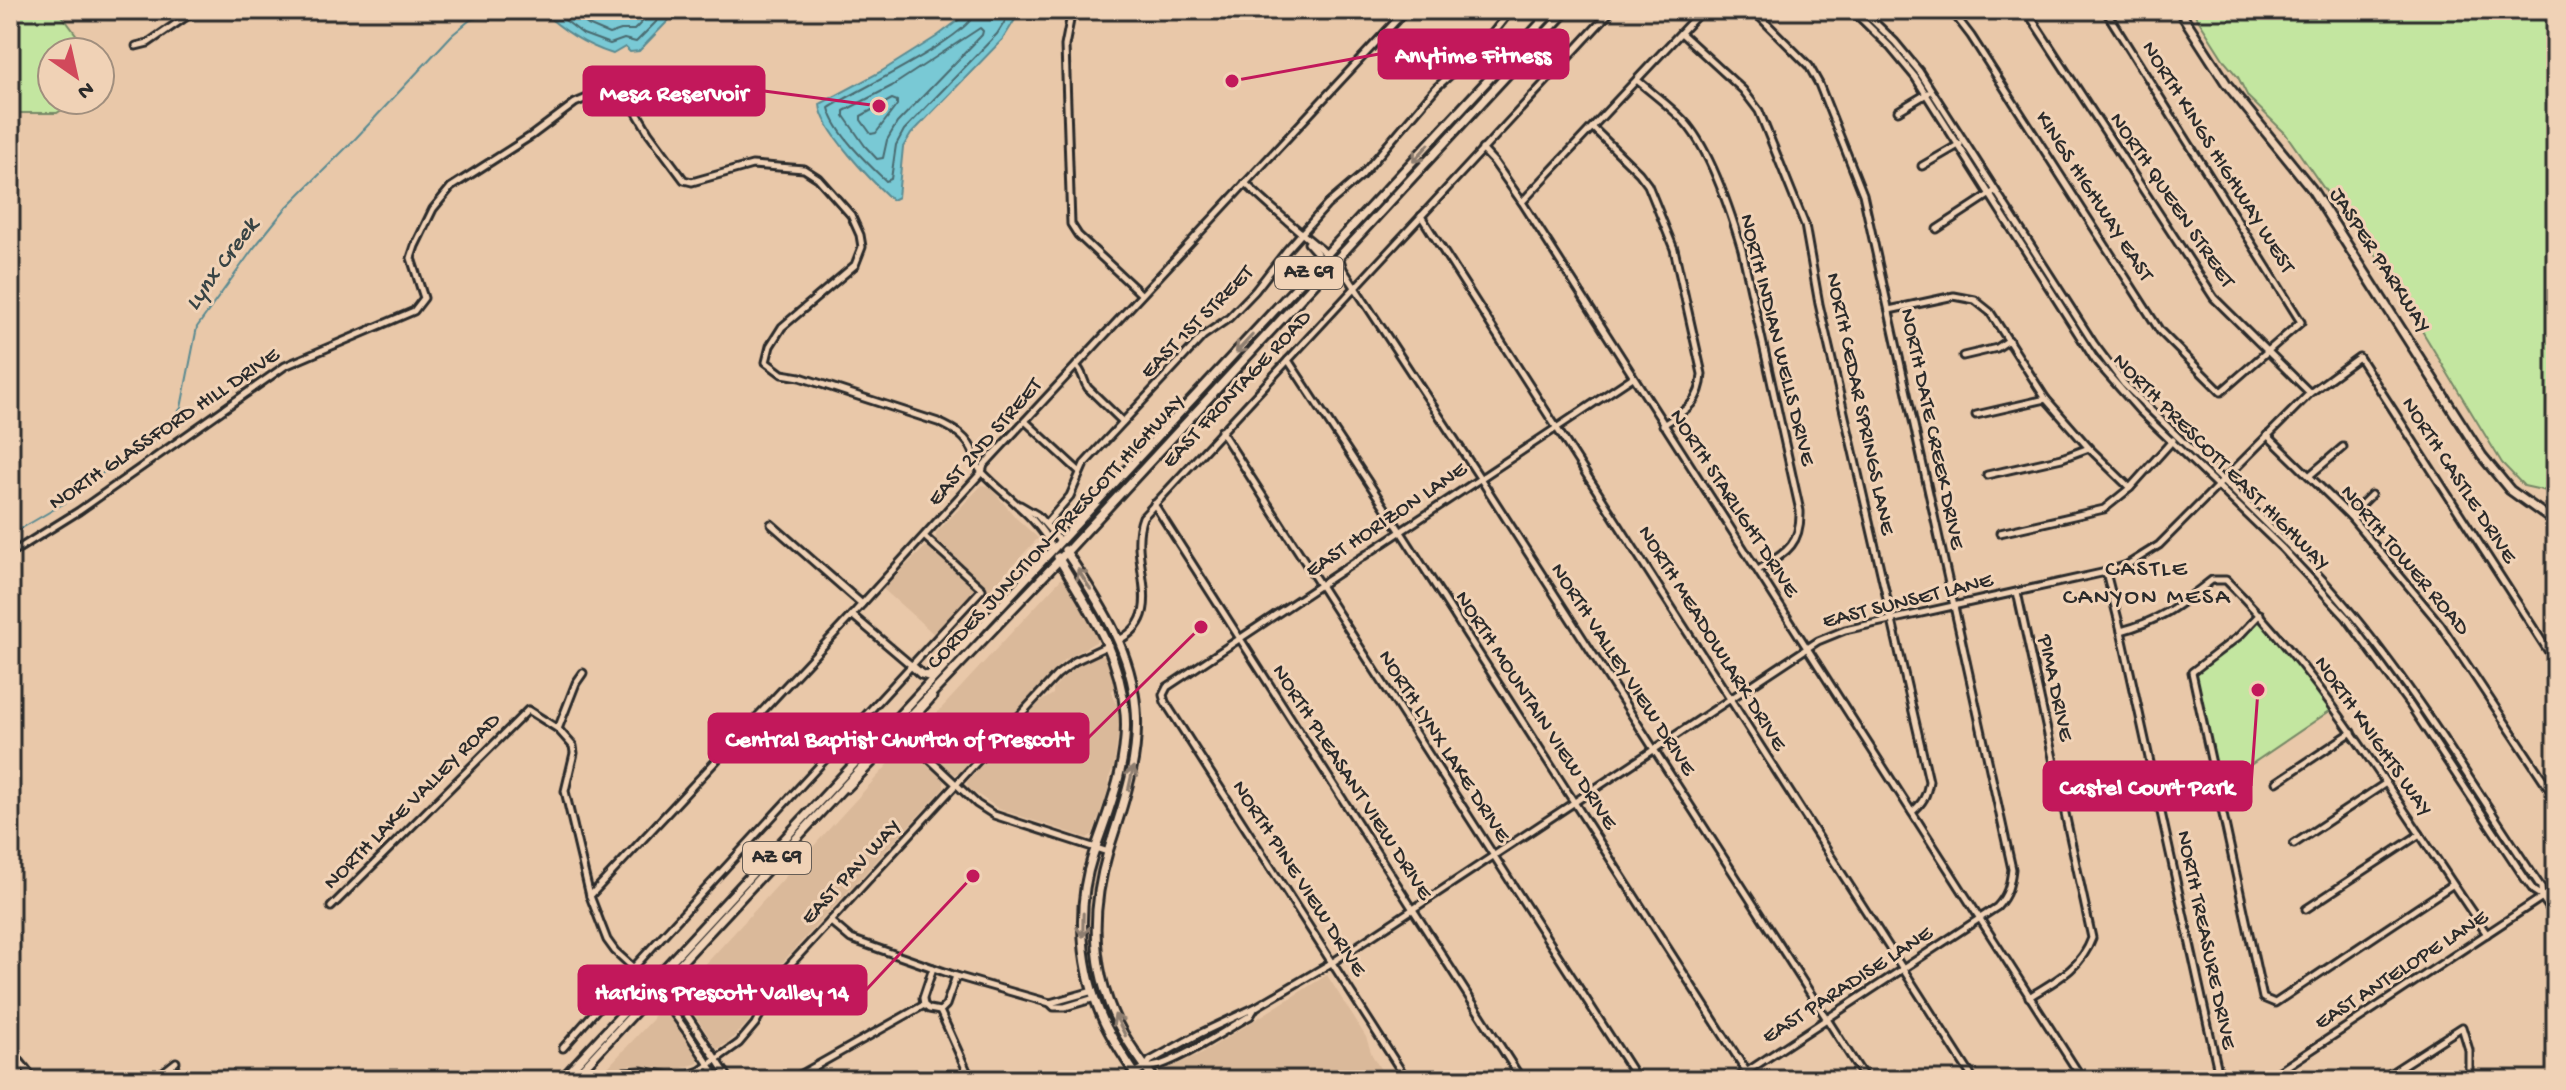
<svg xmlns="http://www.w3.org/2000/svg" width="2566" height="1090" viewBox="0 0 2566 1090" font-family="'Gochi Hand',sans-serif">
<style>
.built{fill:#dab99a}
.green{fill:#c3e6a0;stroke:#786;stroke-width:2}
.water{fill:#79c9d5;stroke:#5a8a91;stroke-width:2}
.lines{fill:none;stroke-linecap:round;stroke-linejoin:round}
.shore{stroke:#4a6a6f;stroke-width:2}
.stream{stroke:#5a8a91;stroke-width:2}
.minor-casing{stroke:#2b2b2b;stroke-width:11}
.major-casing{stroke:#2b2b2b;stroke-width:13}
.minor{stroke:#f0d2b6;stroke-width:5}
.major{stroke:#f0d2b6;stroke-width:7}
.oneway{stroke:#8e7e70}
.labels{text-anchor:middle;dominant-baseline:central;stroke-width:6;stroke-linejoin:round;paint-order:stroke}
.shield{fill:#f0d2b6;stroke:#665d55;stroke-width:2}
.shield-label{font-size:20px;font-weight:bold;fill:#2b2b2b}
.street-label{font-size:22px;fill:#2b2b2b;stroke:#f0d2b6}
.water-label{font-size:24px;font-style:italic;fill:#374344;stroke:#f0d2b6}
.neighbourhood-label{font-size:24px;letter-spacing:2px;fill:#2b2b2b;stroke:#f0d2b6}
.leader{fill:none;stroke:#c2185b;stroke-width:3}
.callout-dot{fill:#c2185b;stroke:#f0d2b6;stroke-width:3}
.callout{fill:#c2185b;stroke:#c2185b;stroke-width:3}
.callout-label{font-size:24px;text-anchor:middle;font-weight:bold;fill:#fff}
</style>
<rect width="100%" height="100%" fill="#e9c8a9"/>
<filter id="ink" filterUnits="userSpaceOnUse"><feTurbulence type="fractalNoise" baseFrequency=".0125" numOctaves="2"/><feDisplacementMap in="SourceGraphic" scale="16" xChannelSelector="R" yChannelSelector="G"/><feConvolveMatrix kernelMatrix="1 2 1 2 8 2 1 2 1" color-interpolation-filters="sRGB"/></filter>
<g filter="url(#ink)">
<!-- built -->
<g class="built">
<path d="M982,485L990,487L1016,518L1038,538L981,600L973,593L935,635L882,588L936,537V533Z"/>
<path d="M1065,578L1090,618L1099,640L1063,661L959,773L954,774L911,735L910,731L925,726L1061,579Z"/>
<path d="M1099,654L1106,657L1115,686L1112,691L1114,701L1118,705L1119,725L1114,766L1108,780L1110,784L1093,834L1087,838L999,809L968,788L967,782L1040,702L1053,694V689L1063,678L1083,661Z"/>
<path d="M899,743L906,746L944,781V788L788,956L767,981L749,1021L729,1042L717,1049L680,992L896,756Z"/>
<path d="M1327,975L1366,1037L1372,1055L1387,1080H1166L1162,1076L1165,1070L1204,1052Z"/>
<path d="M656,1004L662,1006L698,1057V1063L676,1070L629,1065L612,1072L608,1067L653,1019Z"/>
</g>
<!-- green -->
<g class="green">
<path d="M10,10H58L89,52H52V100H77L57,113H10Z"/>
<path d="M2192,10H2556V497L2551,492L2524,486L2502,463L2367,240L2346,220L2285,133L2248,97L2238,77L2225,62Z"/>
<path d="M2260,614L2334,708L2218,787L2192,672Z"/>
</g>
<!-- water -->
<g class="water">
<path d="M540,10L668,11L672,10L670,19L639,51L630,52L625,47L613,54C584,45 563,30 540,10Z"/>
<path d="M972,10H1021L1003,39L911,134L903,147L898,197L892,200C873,182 821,130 820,104L882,71L936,37Z"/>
</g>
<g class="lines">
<!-- shore -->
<g class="shore">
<path d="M552,10L583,34L610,44L624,39L636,42L663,15L664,10"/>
<path d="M567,10L588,25L609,34L621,30H634L654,10"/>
<path d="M976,10C973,36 855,91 829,108C835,133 867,163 886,181L891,179L896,145L904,130L997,34L1012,10"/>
<path d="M980,28L983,31L982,35L897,123L887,140L883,158L877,159L865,146L844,116V111L892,86Z"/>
<path d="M892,99L897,101V105L876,133L871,134L861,120V116Z"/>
</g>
<!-- stream -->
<path class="stream" d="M10,535L63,504L101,474L154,442L181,408L197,327L253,249L286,208L356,138L452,35L470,20L480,17L484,10"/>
<defs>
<g id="minor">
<path d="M1072,10L1065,46L1071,224L1078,235L1141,294"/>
<path d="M1852,10L1890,47L1915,77L2095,360L2140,411L2282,548L2346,617L2410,705L2526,880L2534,891L2542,896"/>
<path d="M1862,10L1895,42L1919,71L2094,344L2124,384L2304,560C2398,657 2465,775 2541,887L2542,897L2556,918"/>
<path d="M1951,10L1971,36L2160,331L2221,392L2301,322L2105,10"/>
<path d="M2026,10L2214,298L2310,393"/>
<path d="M1681,33L1743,90L1759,111L1805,225L1819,304L1929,781C1927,795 1923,803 1912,812"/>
<path d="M136,46L148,43L196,10"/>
<path d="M1637,80C1652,93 1670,106 1684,121C1710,149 1731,213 1742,250L1800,511C1801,546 1785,553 1758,570"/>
<path d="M1898,111L1928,93"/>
<path d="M1593,128L1639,173L1648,185L1674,249L1702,374C1701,402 1685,411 1663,425"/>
<path d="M1482,149L1494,162L1522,202L2083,1080"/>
<path d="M1922,166L1960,144"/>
<path d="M1245,183C1270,207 1296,229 1323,251C1334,260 1333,271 1349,279"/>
<path d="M1522,202L1702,10"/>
<path d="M1421,216L1974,1080"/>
<path d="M1937,229L1995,191"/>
<path d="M1308,243L1317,253V261"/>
<path d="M1339,256L1343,269L1480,478L1866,1080"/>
<path d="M1889,310L1954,296L1975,300L1990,312L2046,399L2089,448L2130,488"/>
<path d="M1963,356L1997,348L2009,340"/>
<path d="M1288,360L1401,532L1752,1080"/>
<path d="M1076,366C1084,373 1082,380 1088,388L1123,422"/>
<path d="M1976,415L2046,399"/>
<path d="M1025,421L1080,472"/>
<path d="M1221,431L1638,1080"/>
<path d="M2267,435L2350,516L2440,624L2556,799"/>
<path d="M1987,475L2062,458L2089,448"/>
<path d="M2309,476L2343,447"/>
<path d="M1154,504L1522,1080"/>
<path d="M1020,505L1037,515L1060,541"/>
<path d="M2350,516L2371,495"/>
<path d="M771,524L862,604"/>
<path d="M1046,524L1070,496L1084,464L1203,336L1229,318L1255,291L1286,251L1327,205L1362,175L1436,88L1485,43L1511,10"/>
<path d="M2000,533L2104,509L2130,488L2173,440"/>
<path d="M10,554L79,511L285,366L414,311L424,298L411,258L415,246L433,209L451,187L531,136L575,103L594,95L615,97L631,103L649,133L684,180L692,182L752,165L804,169L818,178L851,215L860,235L862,247L855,265L782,327L770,346L766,362L782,374L800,377L938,422C954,429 968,437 974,454C976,461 976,466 981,471C1005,497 1036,515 1053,548"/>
<path d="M2106,572L2121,631L2220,1080"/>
<path d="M2017,592L2092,938C2081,969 2055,981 2029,997"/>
<path d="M2260,614L2239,636L2192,672L2263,998L2275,1003L2452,885"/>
<path d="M852,615L912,666"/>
<path d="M2121,631C2162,620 2179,605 2212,580H2226C2331,684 2403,814 2487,934"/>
<path d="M1119,640C1170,614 1126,561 1143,517L1612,10"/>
<path d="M933,697L906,727L907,738L977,804L994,815L1108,852"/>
<path d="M558,729L576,683L583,673"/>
<path d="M2277,782L2352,732"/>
<path d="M847,789L894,741L900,739L908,743"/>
<path d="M2294,844L2386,783"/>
<path d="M590,896L852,615L982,472L984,465L1406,10"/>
<path d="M331,907L528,710L558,729L573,746L574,753L565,791L590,896L607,940L615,951L650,983L654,991L669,1007L688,1033L719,1080"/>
<path d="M2306,909L2420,834"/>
<path d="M830,921L851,939L956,976L1050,1003L1054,1007H1065L1095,998"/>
<path d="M933,968L923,998L924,1005L929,1009L940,1011L946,1005L956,976"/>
<path d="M659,985L681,1006L730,1080"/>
<path d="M1050,1003L1093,991"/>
<path d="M940,1011L971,1080"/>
<path d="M563,1048L634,967L982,589L925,537"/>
<path d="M10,1049L35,1080"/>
<path d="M1147,1067C1168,1069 1228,1028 1250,1016L1255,1008"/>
<path d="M153,1080L176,1062"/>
<path d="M609,1080L624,1072L641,1071L671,1076L689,1075L700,1071L739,1043L755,1024L785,970L1057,675L1075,661L1109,645"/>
<path d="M791,1080L924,1005"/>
<path d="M1122,1080L1146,1067L1150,1061L1199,1034L1256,1007L1333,962L1818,641L1845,630L2106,572L2127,565L2159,545L2310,393L2359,357L2556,663"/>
<path d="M1407,1080L1165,702L1163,695L1167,687L1633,377"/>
<path d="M1734,1080L1997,907C2008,895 2010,885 2012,869L1863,194L1819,84L1809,66L1753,10"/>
<path d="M2266,1080L2556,888"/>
<path d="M2380,1080L2462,1027L2469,1050V1080"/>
</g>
<g id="major">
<path d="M2179,10L2226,83L2311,188L2482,456L2510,490L2556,523"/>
<path d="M1065,550C1098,601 1131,647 1136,709C1140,760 1123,804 1108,852C1091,909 1091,969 1118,1024C1128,1044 1142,1062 1155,1080"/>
<path d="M1058,557C1088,608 1120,652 1125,713C1129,762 1109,810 1093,855C1075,909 1081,972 1104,1022C1114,1043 1127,1061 1139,1080"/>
<path d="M912,666L921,674L928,676L937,668"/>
<path d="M561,1080L1553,10"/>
<path d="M572,1080L895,732L1060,559L1567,10"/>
</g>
</defs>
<!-- minor casing -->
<use href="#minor" class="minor-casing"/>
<!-- major casing -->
<use href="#major" class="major-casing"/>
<!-- minor -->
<use href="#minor" class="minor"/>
<!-- major -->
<use href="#major" class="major"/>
</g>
<!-- one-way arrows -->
<defs><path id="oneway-shaft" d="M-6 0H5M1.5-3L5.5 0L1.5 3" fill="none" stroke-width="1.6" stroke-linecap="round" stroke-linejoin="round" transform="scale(2)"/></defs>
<g class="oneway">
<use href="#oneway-shaft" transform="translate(1421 153) rotate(132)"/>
<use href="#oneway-shaft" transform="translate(1244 344) rotate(133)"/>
<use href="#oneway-shaft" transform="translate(1084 579) rotate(-123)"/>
<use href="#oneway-shaft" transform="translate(1131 778) rotate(-78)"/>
<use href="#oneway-shaft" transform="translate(1083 925) rotate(91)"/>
<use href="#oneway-shaft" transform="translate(1120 1025) rotate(-117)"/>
</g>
</g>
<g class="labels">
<!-- shield labels -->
<g class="shield">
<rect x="1275" y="257" width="68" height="32" rx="6"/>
<rect x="743" y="842" width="68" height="32" rx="6"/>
</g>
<g class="shield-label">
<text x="1309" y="273">AZ 69</text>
<text x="777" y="858">AZ 69</text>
</g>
<!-- street labels -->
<g class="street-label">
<text transform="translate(2217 158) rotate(58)">NORTH KINGS HIGHWAY WEST</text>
<text transform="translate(2093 197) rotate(57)">KINGS HIGHWAY EAST</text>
<text transform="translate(2171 201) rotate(56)">NORTH QUEEN STREET</text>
<text transform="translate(2379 261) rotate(57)">JASPER PARKWAY</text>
<text transform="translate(1198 323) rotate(-45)">EAST 1ST STREET</text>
<text transform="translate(1776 340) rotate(76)">NORTH INDIAN WELLS DRIVE</text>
<text transform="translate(1238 390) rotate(-47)">EAST FRONTAGE ROAD</text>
<text transform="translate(1859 404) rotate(78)">NORTH CEDAR SPRINGS LANE</text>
<text transform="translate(1931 429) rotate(78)">NORTH DATE CREEK DRIVE</text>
<text transform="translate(165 430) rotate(-34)">NORTH GLASSFORD HILL DRIVE</text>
<text transform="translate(986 443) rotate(-49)">EAST 2ND STREET</text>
<text transform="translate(2220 463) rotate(45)">NORTH PRESCOTT EAST HIGHWAY</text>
<text transform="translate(2458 481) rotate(57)">NORTH CASTLE DRIVE</text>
<text transform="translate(1733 504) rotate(57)">NORTH STARLIGHT DRIVE</text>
<text transform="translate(1387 521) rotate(-34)">EAST HORIZON LANE</text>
<text transform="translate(1057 533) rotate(-47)">CORDES JUNCTION–PRESCOTT HIGHWAY</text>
<text transform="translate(2404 561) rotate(50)">NORTH TOWER ROAD</text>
<text transform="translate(1908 602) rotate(-14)">EAST SUNSET LANE</text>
<text transform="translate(1711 639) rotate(58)">NORTH MEADOWLARK DRIVE</text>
<text transform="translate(1622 670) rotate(57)">NORTH VALLEY VIEW DRIVE</text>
<text transform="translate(2054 688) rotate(78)">PIMA DRIVE</text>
<text transform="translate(1535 711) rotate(57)">NORTH MOUNTAIN VIEW DRIVE</text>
<text transform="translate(2372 737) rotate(55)">NORTH KNIGHTS WAY</text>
<text transform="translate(1443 747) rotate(57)">NORTH LYNX LAKE DRIVE</text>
<text transform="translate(1351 783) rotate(57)">NORTH PLEASANT VIEW DRIVE</text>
<text transform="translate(413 802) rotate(-45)">NORTH LAKE VALLEY ROAD</text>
<text transform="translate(852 873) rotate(-47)">EAST PAV WAY</text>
<text transform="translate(1298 879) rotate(57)">NORTH PINE VIEW DRIVE</text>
<text transform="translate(2205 940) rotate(78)">NORTH TREASURE DRIVE</text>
<text transform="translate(2402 971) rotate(-33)">EAST ANTELOPE LANE</text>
<text transform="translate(1848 986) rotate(-33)">EAST PARADISE LANE</text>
</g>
<!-- water labels -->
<g class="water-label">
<text transform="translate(223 265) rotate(-54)">Lynx Creek</text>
</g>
<!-- neighbourhood labels -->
<g class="neighbourhood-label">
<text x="2147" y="570">CASTLE<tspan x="2147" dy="28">CANYON MESA</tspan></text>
</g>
</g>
<!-- callouts -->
<path class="leader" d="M1232 81L1379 54M879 106L764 91M1201 627L1088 738M2258 690L2251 786M973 876L866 990"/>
<g class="callout-dot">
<circle cx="1232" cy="81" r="8"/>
<circle cx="879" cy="106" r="8"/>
<circle cx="1201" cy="627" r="8"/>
<circle cx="2258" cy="690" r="8"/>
<circle cx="973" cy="876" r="8"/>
</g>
<g class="callout">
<rect x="1379" y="30" width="189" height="48" rx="8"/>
<rect x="584" y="67" width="180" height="48" rx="8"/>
<rect x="709" y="714" width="379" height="48" rx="8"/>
<rect x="2044" y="762" width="207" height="48" rx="8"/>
<rect x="579" y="966" width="287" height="48" rx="8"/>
</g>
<g class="callout-label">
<text x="1473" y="62">Anytime Fitness</text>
<text x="674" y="100">Mesa Reservoir</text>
<text x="899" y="746">Central Baptist Churtch of Prescott</text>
<text x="2147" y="794">Castel Court Park</text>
<text x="722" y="999">Harkins Prescott Valley 14</text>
</g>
<!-- margin -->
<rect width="2566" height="1090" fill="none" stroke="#f0d2b6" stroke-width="40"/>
<rect x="20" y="20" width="2526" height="1050" fill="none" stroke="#2b2b2b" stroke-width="3" filter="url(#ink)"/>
<!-- north arrow -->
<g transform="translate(76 76) rotate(146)"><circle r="38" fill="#f0d2b6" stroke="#a18f7e" stroke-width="2"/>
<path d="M0-6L14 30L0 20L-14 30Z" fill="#d1495b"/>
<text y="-12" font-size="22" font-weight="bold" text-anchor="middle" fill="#2b2b2b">N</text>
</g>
</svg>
